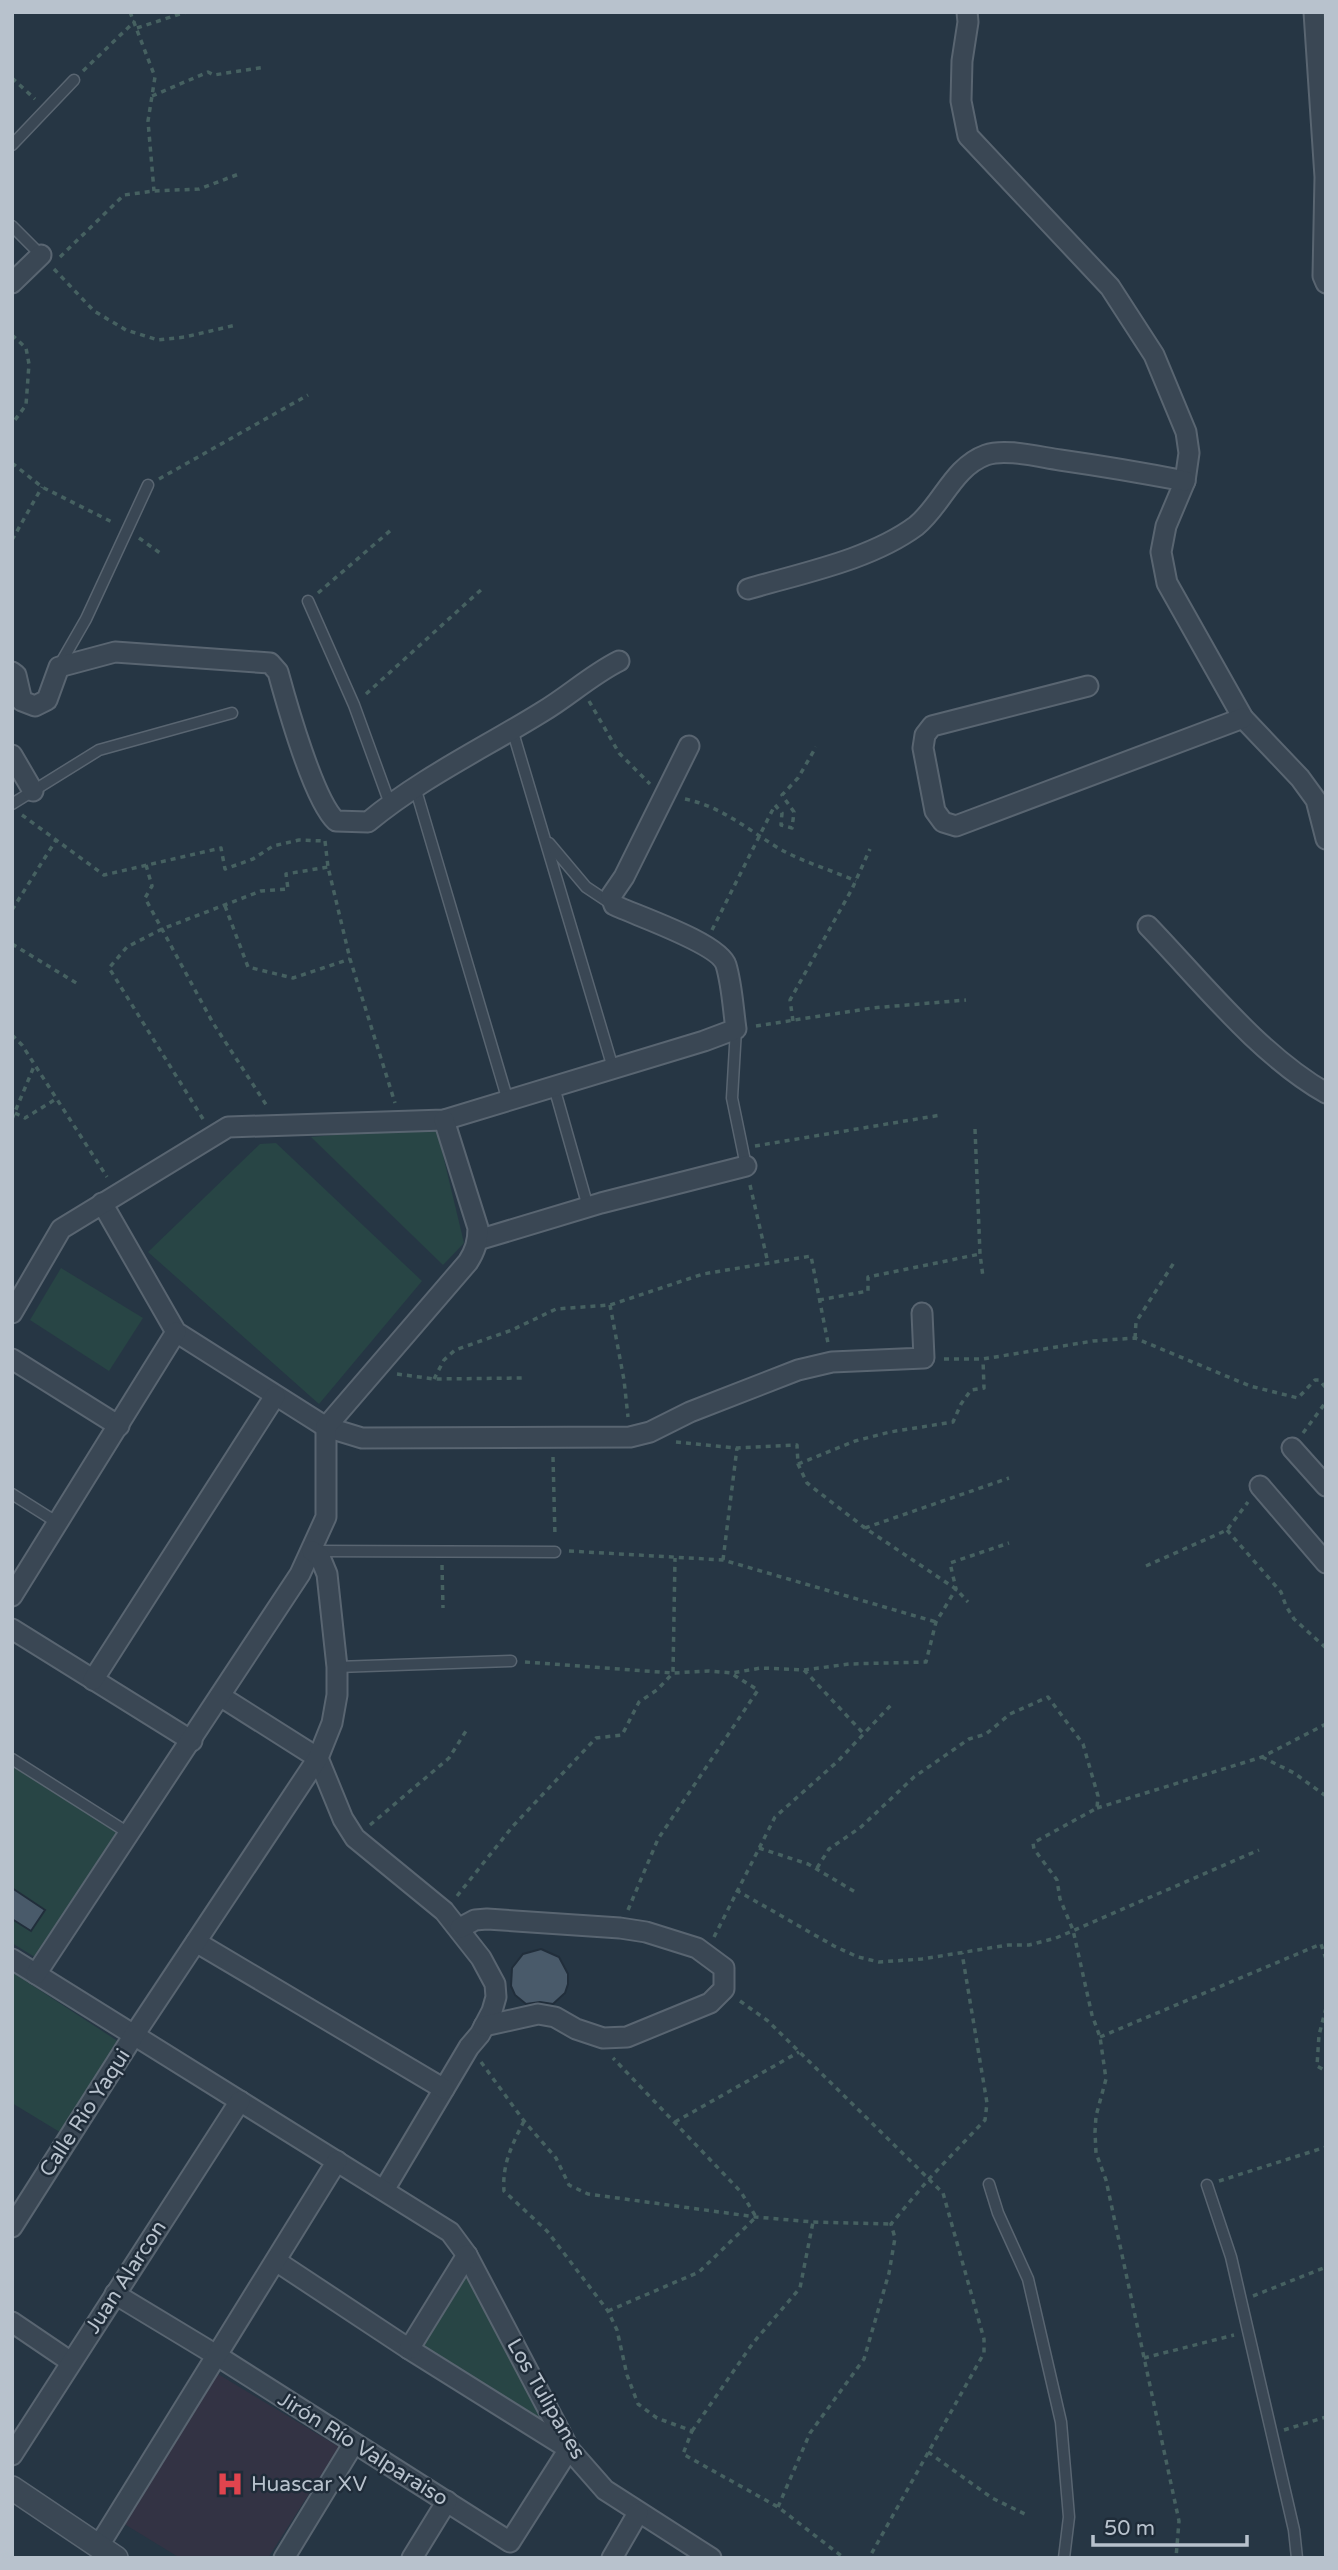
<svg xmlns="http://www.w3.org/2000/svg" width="1338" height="2570" viewBox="0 0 1338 2570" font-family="'Varela Round',sans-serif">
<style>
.medical{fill:#334}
.green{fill:#284545}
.building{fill:#495a6a;stroke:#212e3b;stroke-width:2}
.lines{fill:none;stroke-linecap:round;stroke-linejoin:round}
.service-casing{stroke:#596571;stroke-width:13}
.minor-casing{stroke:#596571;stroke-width:23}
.tertiary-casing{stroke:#596571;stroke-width:26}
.path{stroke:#466161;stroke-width:3.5;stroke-dasharray:5 5;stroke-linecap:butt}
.service{stroke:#3a4754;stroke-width:10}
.minor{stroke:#3a4754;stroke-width:19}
.tertiary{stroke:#3a4754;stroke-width:23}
.labels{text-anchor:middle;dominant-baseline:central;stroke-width:5;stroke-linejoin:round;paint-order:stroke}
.street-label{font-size:21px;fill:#b8c2cd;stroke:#1f2c39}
.poi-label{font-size:21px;fill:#b8c2cd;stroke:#1f2c39;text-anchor:start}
</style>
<rect width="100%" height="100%" fill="#263644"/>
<!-- medical -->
<path class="medical" d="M218,2374L339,2447L268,2558H180L121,2522Z"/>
<!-- green -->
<g class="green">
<path d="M436,1126L464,1243L443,1265L311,1137Z"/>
<path d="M276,1143L422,1281L319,1404L148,1252L260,1144Z"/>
<path d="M61,1268L143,1318L109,1371L30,1320Z"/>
<path d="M12,1766L118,1833L38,1959L12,1943Z"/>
<path d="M12,1972L119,2042L63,2134L12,2103Z"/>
<path d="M465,2269L552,2428L418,2343Z"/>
</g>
<!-- building -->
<g class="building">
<path d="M12,1888L45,1910L31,1931L12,1919Z"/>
<path d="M541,1949L559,1957L568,1974V1984L565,1993L553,2004L540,2002L526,2004L515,1995L511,1986L512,1968L523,1954Z"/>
</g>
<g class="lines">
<defs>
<g id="service">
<path d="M12,145L74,80"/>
<path d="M12,226L41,255"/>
<path d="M308,601L354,705L390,804"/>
<path d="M59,666L86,619L148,485"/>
<path d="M512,729L613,1068"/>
<path d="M415,787L508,1101"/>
<path d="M12,804L99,750L232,713"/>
<path d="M549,843L586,887L610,903"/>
<path d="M736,1029L732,1098L746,1166"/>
<path d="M554,1087L588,1207"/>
<path d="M12,1494L58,1523"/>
<path d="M316,1551L555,1552"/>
<path d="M337,1667L511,1661"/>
<path d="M12,1759L130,1834"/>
<path d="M989,2184L998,2213L1028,2279L1061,2422L1069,2517L1064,2558"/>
<path d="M1207,2185L1231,2257L1294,2530L1297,2558"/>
</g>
<g id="minor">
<path d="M967,12L968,22L962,61L961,101L968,136L1110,287L1154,355L1186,432L1189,453L1185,481L1166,526L1161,552L1167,583L1243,718L1300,778L1316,800L1326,839"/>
<path d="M1314,12L1325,177L1323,276L1326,283"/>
<path d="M12,283L41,255"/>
<path d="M748,589C802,573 870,560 916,526C942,505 953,467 986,455C1005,448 1039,457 1060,460C1102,466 1143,473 1185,481"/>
<path d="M12,672L16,675L22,701L35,706L47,700L59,667L115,652L270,663L278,672C287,705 314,801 336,821L368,822C421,778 484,748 542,712C569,696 591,675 619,661"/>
<path d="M1088,686L932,726L925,735L923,748L935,811L943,822L956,826L1243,718"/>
<path d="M12,755L33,791"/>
<path d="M1148,926C1201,981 1259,1055 1326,1093"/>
<path d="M102,1203L176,1332L326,1427L362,1438L630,1437L650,1432L690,1412L798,1370L832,1362L924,1358L922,1313"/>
<path d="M478,1240L601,1203L746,1166"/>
<path d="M12,1313L61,1229L228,1127L444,1120L704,1041L736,1029C733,1008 732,985 726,965C719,943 637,916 614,905L611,896L624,877L689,746"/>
<path d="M12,1359L119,1426"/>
<path d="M1292,1448L1326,1486"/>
<path d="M1260,1486L1326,1563"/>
<path d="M12,1596L176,1332"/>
<path d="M12,1629L192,1741"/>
<path d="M93,1680L275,1396"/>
<path d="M220,1696L318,1758L343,1819L355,1838L444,1911L481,1958L495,1984L496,1997L492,2011L480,2034L469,2047L384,2190"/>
<path d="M460,1928L475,1920L487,1919L620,1928L646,1932L697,1948L724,1968V1989L710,2003L627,2037L603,2038L576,2029L555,2017L538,2014L484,2026"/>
<path d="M196,1942L444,2089"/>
<path d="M12,1959L450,2232L467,2255L569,2449L605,2490L711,2558"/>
<path d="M36,1974L300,1574L326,1517V1427L468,1262C475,1251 478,1242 478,1228L444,1120"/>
<path d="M12,2227L134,2035L318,1758L332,1723L337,1695V1667L327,1574L320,1557L312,1551"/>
<path d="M115,2294L216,2355L510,2542L569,2449L409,2349L276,2261"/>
<path d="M12,2322L71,2362"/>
<path d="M409,2349L467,2255"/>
<path d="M12,2455L240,2101"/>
<path d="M98,2547L337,2161"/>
<path d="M284,2558L354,2443"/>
<path d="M412,2558L447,2501"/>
<path d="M612,2558L638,2513"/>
</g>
<path id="tertiary" d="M12,2488L116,2558"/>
</defs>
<!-- service casing -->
<use href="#service" class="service-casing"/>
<!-- minor casing -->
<use href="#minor" class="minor-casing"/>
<!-- tertiary casing -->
<use href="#tertiary" class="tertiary-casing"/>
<!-- path -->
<g class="path">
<path d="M130,12L155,77L148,121L154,191"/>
<path d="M137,28L186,12"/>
<path d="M83,71L135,21"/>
<path d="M12,78L35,99"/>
<path d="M152,96L208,72L214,75L265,67"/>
<path d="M60,257L124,195L154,191L199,189L239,174"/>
<path d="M54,269L94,311L126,330L158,340L185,337L236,325"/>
<path d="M12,335L26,348L29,364L26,405L12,424"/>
<path d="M12,463L42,487L114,523"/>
<path d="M159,479L308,395"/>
<path d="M139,538L160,553"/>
<path d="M12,540L42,487"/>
<path d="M318,593L391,530"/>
<path d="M366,694L483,588"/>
<path d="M589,701L619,753L650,784"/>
<path d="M685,799C723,807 748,830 780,849C803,862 831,870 856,881"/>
<path d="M22,815L104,875L221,848L225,869L253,859L273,846L299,840L325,841"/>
<path d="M325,841L328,867L350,959L395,1103"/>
<path d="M146,865L152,886L145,898L213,1023L267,1106"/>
<path d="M225,906L248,967L293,978L350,959"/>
<path d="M12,910L56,840"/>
<path d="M712,930L775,805L782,813L781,825L792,828L794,812L782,795L798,778L816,747"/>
<path d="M12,944L78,984"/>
<path d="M793,1021L790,1000L852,889L870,849"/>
<path d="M756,1026L872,1008L966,1000"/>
<path d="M12,1035L22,1045L107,1177"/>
<path d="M15,1113L25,1118L56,1099"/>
<path d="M12,1119L35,1064"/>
<path d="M203,1119L109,968L127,947L162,929L261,891L288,889L286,874L328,867"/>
<path d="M975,1129L980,1254L983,1277"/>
<path d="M755,1146L941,1115"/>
<path d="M750,1185L768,1263"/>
<path d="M819,1300L868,1291V1277L980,1254"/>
<path d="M610,1305L624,1380L628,1417"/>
<path d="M1135,1338L1136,1322L1175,1261"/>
<path d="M944,1359H983L1093,1341L1135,1338L1250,1386L1298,1398L1315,1380H1319L1326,1388"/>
<path d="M397,1374L434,1379L522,1378"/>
<path d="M434,1379L444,1360L455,1350L512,1330L556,1309L610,1305L703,1274L811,1256L828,1343"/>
<path d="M1303,1433L1326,1402"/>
<path d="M676,1442L737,1448L797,1445L798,1464L807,1483L865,1528L956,1589L968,1602"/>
<path d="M553,1457L555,1537"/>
<path d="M798,1464L855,1441L890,1432L953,1422L961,1404L971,1390L984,1388L983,1360"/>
<path d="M865,1528L1009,1478"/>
<path d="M1227,1530L1281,1592L1286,1606L1294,1619L1326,1648"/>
<path d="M569,1551L723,1560L936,1622"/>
<path d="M723,1560L737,1448"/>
<path d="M442,1565L443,1608"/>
<path d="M1146,1566L1227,1530L1248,1502"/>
<path d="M525,1662L673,1673L709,1671L732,1673L761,1668L804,1670L849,1664L926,1662L936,1622L956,1589L950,1563L1009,1543"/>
<path d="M804,1670L863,1733"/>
<path d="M1262,1757L1294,1773L1326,1796"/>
<path d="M1097,1808L1262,1757L1326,1724"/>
<path d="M370,1825L449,1758L466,1731"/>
<path d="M759,1848L808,1864L857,1893"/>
<path d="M817,1868L829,1849L861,1827L914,1777L969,1739L986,1734L1010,1714L1048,1697L1083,1744L1098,1796L1097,1808L1033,1843L1034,1849L1057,1880L1060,1899L1073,1930L1092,2015L1100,2037L1106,2079L1096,2116L1095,2132L1096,2153L1106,2180L1179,2521L1176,2558"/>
<path d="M736,1890L834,1946L858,1957L879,1962L922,1959L1008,1945H1029L1056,1938L1259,1850"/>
<path d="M457,1896L513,1826L596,1738L622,1735L639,1702L657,1690L673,1673L675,1558"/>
<path d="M628,1910L658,1839L758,1690L732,1674"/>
<path d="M714,1937L775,1817L838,1761L892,1704"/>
<path d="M740,2001L768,2021L943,2193L984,2339V2353L869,2558"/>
<path d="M1326,2008L1319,2035L1317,2066L1326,2071"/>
<path d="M1100,2037L1321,1944L1326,1959"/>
<path d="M481,2062L524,2121L556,2158L569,2185L588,2194L756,2217L813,2222L891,2224"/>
<path d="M524,2121C512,2145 502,2164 504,2191L547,2231L608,2311L617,2330L627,2375L638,2404L657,2418L692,2431L683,2454L778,2507L844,2558"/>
<path d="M675,2122L799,2052"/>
<path d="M1219,2181L1326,2147"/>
<path d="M1253,2296L1326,2267"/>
<path d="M608,2311L699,2272L756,2217L741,2192L613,2058"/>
<path d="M1144,2358L1234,2335"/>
<path d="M1284,2430L1326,2417"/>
<path d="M692,2431L753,2343L800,2288L813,2222"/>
<path d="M928,2452L992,2498L1029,2516"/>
<path d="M778,2507L810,2433L864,2359L889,2273L895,2238L891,2224L928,2180L985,2120L987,2103L962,1953"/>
</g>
<!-- service -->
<use href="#service" class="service"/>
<!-- minor -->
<use href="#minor" class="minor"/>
<!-- tertiary -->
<use href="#tertiary" class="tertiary"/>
</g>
<!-- icons -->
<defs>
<symbol id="hospital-bare" viewBox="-9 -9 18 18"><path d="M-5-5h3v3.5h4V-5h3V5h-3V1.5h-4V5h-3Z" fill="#e0444e" stroke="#1f2c39" stroke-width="2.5" paint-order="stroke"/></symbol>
</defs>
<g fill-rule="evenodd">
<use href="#hospital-bare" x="211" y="2465" width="38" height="38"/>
</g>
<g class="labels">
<!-- street labels -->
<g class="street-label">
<text transform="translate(85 2113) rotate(-57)">Calle Rio Yaqui</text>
<text transform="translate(126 2277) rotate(-57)">Juan Alarcon</text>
<text transform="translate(546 2399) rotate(60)">Los Tulipanes</text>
<text transform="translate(363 2449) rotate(32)">Jirón Río Valparaiso</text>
</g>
<!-- poi labels -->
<g class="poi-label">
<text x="251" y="2484">Huascar XV</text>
</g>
</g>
<!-- border -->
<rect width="1338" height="2570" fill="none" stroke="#b8c2cd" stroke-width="28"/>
<!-- scale -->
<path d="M1093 2535v10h154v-10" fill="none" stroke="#b8c2cd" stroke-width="3.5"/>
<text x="1104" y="2535" font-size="21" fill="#b8c2cd" stroke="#1f2c39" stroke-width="5" paint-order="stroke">50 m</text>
</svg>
